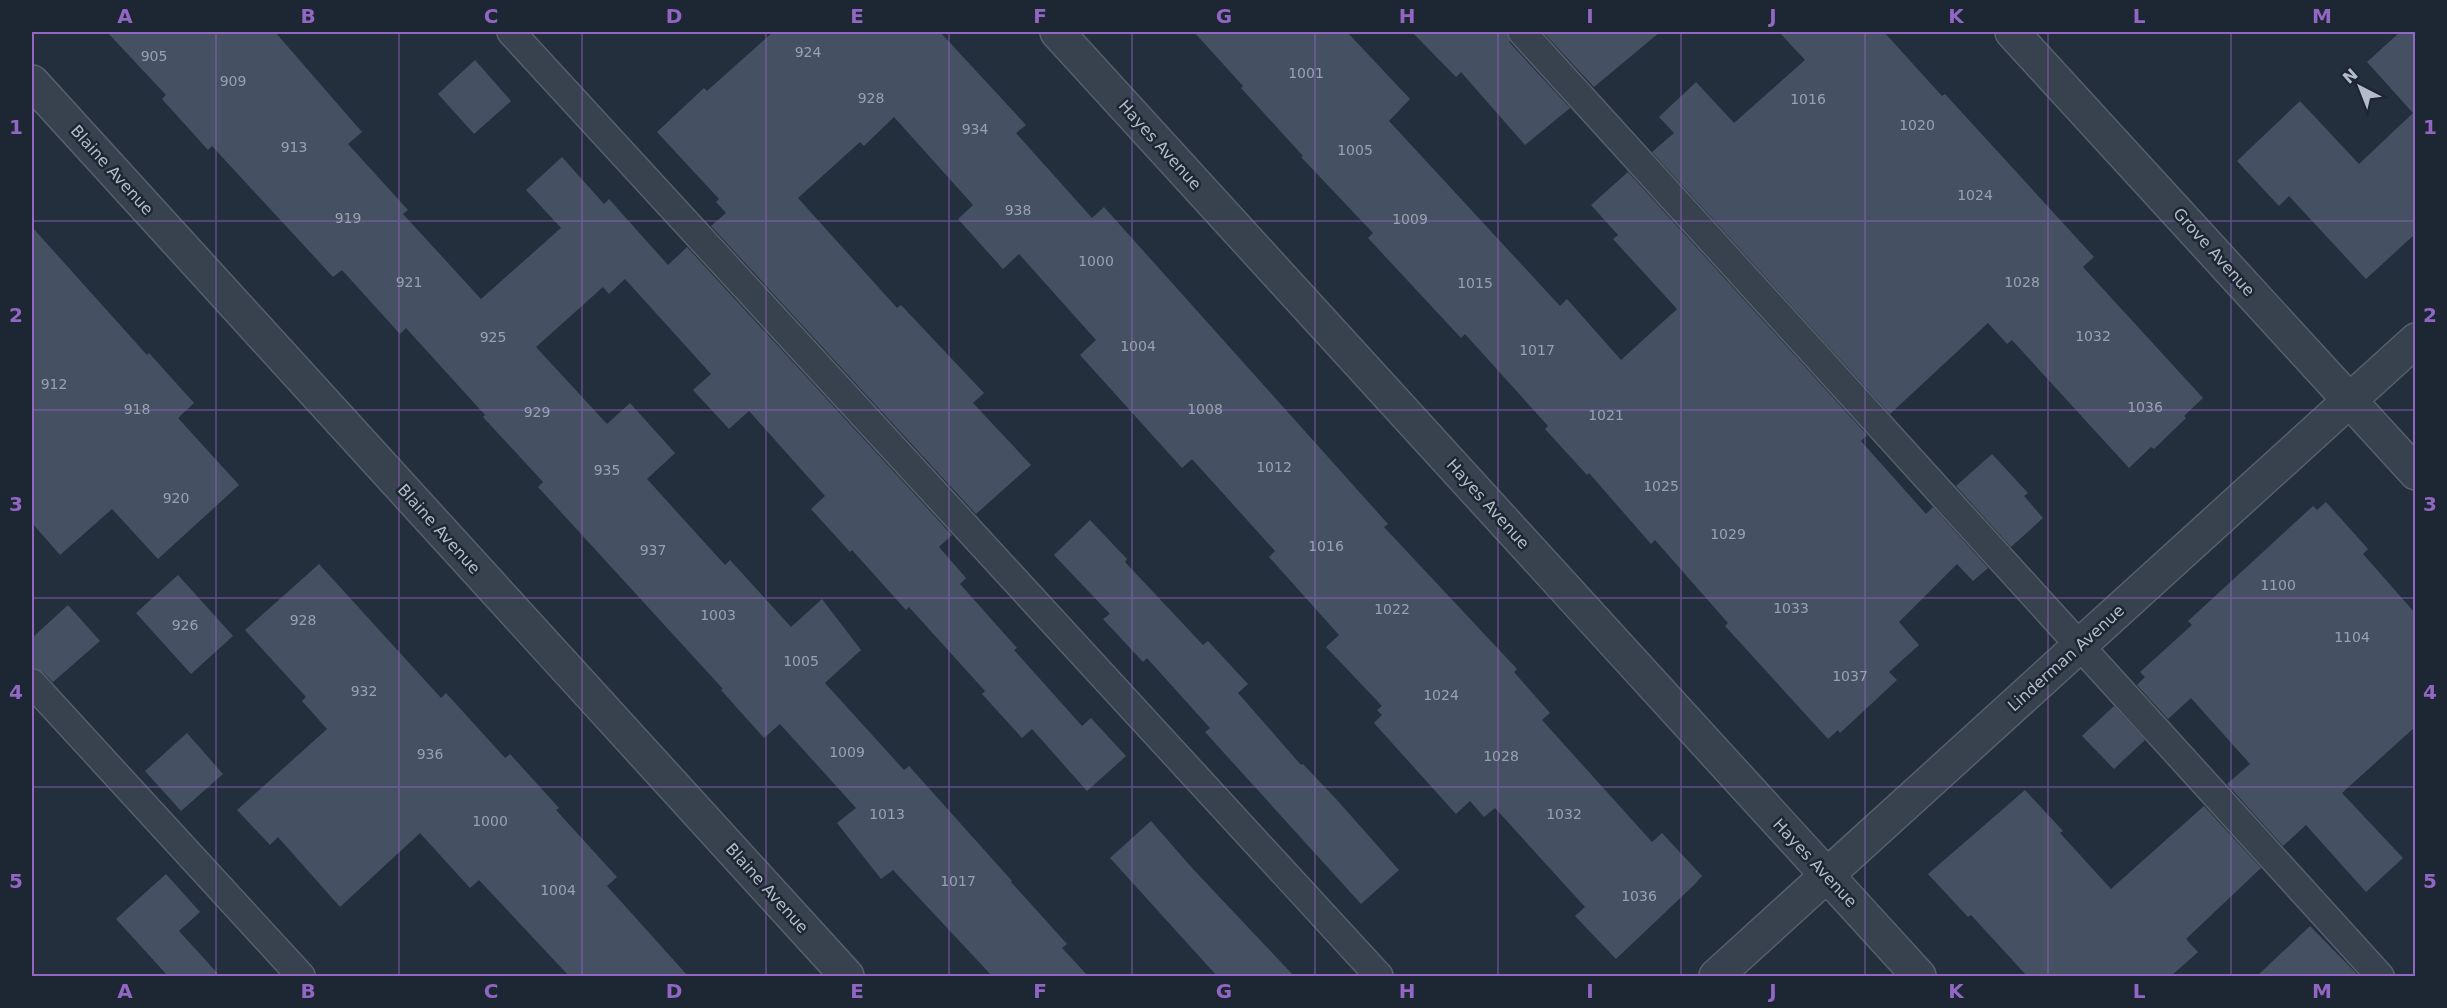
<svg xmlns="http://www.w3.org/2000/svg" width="2447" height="1008" viewBox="0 0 2447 1008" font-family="'DejaVu Sans',sans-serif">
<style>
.building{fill:#455162}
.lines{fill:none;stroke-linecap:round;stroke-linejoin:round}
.lane-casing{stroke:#565f6c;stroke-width:30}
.street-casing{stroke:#565f6c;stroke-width:36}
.lane{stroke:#38414e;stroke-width:27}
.street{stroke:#38414e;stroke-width:33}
.grid{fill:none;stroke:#9266c3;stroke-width:1.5;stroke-opacity:0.55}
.labels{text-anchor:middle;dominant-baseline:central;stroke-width:5;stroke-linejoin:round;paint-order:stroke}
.number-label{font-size:14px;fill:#98a1af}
.street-label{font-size:16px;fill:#b4bcc9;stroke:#1d2633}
.neatline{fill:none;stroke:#9266c3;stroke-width:2}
.grid-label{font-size:20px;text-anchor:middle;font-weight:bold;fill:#9266c3}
</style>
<rect width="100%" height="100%" fill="#242f3e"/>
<!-- building -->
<g class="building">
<path d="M107,32H275L362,132L348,144L408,210L403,214L481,299L561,228L526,190L562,157L604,204L609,199L668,265L687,247L952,535L939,547L966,578L960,584L1017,648L1014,650L1082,726L1091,718L1126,756L1087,791L1032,729L1022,738L982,694L985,691L909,607L906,610L852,550L850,552L811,509L825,496L749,411L729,429L693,390L711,374L625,279L609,294L603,287L536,347L607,424L630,403L675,453L647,479L725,565L730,560L791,627L822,599L861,650L825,683L904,770L909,766L1012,881L1011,882L1067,944L1062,948L1088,976H992L893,870L881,879L837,823L856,808L780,724L764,738L721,690L723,689L538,487L543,482L483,417L485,415L406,328L400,334L342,270L333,277L212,146L208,150L162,99L166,95Z"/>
<path d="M773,32H940L1026,125L1016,133L1092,218L1104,207L1388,524L1384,527L1517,669L1514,672L1550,713L1542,720L1652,842L1662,833L1702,876L1694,885L1616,959L1575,916L1585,907L1495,808L1484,817L1470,801L1456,814L1374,723L1382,715L1377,710L1382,706L1326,647L1339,635L1269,557L1275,551L1192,459L1182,468L1080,355L1096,340L1019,254L1003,269L958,219L973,205L894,117L864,146L860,142L798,198L897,308L901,305L984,393L973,403L1031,465L976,514L711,226L726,213L716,202L719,199L657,132L704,88L707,91Z"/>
<path d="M1194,32H1347L1410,99L1389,121L1560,306L1567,299L1621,360L1677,309L1613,239L1618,235L1591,205L1628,172L1867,435L1861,441L1926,514L1933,507L1988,568L1973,581L1957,564L1899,622L1919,645L1889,672L1897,680L1840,733L1838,730L1828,739L1725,626L1728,623L1655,540L1651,544L1589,473L1587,475L1545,429L1548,426L1465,334L1461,338L1368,238L1373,233L1301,157L1303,156L1241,88L1243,86Z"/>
<path d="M1412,32H1507L1510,43L1570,108L1525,145L1461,72L1456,77Z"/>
<path d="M1543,32H1660L1594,87Z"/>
<path d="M1779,32H1884L1942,96L1945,94L2094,257L2083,267L2203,398L2184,416L2186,418L2154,449L2151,447L2129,468L2012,340L2007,344L1988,323L1890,414L1652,152L1674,133L1659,117L1696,82L1734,123L1805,60Z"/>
<path d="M2400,32H2415V234L2366,279L2289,196L2279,206L2237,161L2300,101L2359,164L2413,113L2367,62Z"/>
<path d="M475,60L511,101L474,134L438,94Z"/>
<path d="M32,227L147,355L149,353L194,403L178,418L239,485L158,559L112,509L60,555L32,523Z"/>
<path d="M1992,454L2028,493L2024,496L2043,518L2011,547L1956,486Z"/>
<path d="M2326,502L2368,549L2363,554L2415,613V727L2342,793L2403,858L2366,892L2306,825L2283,846L2227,784L2250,764L2191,698L2168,719L2137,685L2145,677L2140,672L2192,625L2188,621L2313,506L2317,510Z"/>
<path d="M1090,520L1127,559L1125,562L1203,645L1208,641L1248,684L1238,693L1301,765L1303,764L1337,800L1399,870L1361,904L1205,732L1210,728L1147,658L1143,662L1103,619L1110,614L1054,555Z"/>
<path d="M319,564L441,698L446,693L505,758L510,754L559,808L556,810L617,877L607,886L688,976H569L479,880L470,888L420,833L340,907L278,837L270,845L237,810L327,729L302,701L306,697L245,630Z"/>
<path d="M178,575L233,636L191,674L136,613Z"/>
<path d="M68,605L100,641L53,682L43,672L32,668V638Z"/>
<path d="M2114,706L2145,740L2114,769L2082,736Z"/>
<path d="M187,733L223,774L181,811L145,771Z"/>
<path d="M2025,790L2063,831L2060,833L2111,889L2204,806L2261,868L2186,939L2198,952L2171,976H2027L1971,915L1968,917L1928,874Z"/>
<path d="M1151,821L1193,869L1294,976H1217L1110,858Z"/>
<path d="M166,874L200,912L179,931L220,976H168L116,919Z"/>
<path d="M2310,926L2359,976H2257Z"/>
</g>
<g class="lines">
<defs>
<g id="lane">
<path d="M511,32L1379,976"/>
<path d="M1522,32L2380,976"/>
<path d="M32,683L301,976"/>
</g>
<g id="street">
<path d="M1057,32L1919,976"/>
<path d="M2012,32L2416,473"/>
<path d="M32,82L847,976"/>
<path d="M1716,976L2416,340"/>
</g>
</defs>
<!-- lane casing -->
<use href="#lane" class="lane-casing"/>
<!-- street casing -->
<use href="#street" class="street-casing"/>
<!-- lane -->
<use href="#lane" class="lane"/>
<!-- street -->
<use href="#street" class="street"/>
</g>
<!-- grid -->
<path class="grid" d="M216,32V976M399,32V976M582,32V976M766,32V976M949,32V976M1132,32V976M1315,32V976M1498,32V976M1681,32V976M1865,32V976M2048,32V976M2231,32V976M32,221H2416M32,410H2416M32,598H2416M32,787H2416"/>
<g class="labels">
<!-- number labels -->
<g class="number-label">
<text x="808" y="52">924</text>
<text x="154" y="56">905</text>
<text x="1306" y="73">1001</text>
<text x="233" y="81">909</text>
<text x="871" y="98">928</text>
<text x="1808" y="99">1016</text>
<text x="1917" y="125">1020</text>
<text x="975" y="129">934</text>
<text x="294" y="147">913</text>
<text x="1355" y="150">1005</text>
<text x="1975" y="195">1024</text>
<text x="1018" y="210">938</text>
<text x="348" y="218">919</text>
<text x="1410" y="219">1009</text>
<text x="1096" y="261">1000</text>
<text x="409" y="282">921</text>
<text x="2022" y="282">1028</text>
<text x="1475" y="283">1015</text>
<text x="2093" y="336">1032</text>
<text x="493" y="337">925</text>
<text x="1138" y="346">1004</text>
<text x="1537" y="350">1017</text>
<text x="54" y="384">912</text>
<text x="2145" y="407">1036</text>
<text x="137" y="409">918</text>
<text x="1205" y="409">1008</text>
<text x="537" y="412">929</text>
<text x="1606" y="415">1021</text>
<text x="1274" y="467">1012</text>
<text x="607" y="470">935</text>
<text x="1661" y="486">1025</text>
<text x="176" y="498">920</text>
<text x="1728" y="534">1029</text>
<text x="1326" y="546">1016</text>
<text x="653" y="550">937</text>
<text x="2278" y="585">1100</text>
<text x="1791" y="608">1033</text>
<text x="1392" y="609">1022</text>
<text x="718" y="615">1003</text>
<text x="303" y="620">928</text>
<text x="185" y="625">926</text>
<text x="2352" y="637">1104</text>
<text x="801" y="661">1005</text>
<text x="1850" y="676">1037</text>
<text x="364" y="691">932</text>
<text x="1441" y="695">1024</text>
<text x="847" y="752">1009</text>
<text x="430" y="754">936</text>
<text x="1501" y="756">1028</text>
<text x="887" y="814">1013</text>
<text x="1564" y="814">1032</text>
<text x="490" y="821">1000</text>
<text x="958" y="881">1017</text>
<text x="558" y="890">1004</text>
<text x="1639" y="896">1036</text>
</g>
<!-- street labels -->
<g class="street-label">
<text transform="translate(1160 145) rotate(48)">Hayes Avenue</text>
<text transform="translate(112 170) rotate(48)">Blaine Avenue</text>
<text transform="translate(2214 252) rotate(48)">Grove Avenue</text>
<text transform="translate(1488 504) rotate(48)">Hayes Avenue</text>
<text transform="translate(439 529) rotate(48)">Blaine Avenue</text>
<text transform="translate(2066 658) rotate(-42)">Linderman Avenue</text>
<text transform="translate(1815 863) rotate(47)">Hayes Avenue</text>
<text transform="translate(767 888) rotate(48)">Blaine Avenue</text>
</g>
</g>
<!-- border -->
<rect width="2447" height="1008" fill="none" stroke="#1d2633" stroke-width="66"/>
<!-- north arrow -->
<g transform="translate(2360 87) rotate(318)" stroke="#1d2633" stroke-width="4.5" paint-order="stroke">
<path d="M0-4.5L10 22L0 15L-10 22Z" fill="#b4bcc9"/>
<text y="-9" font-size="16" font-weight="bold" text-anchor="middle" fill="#b4bcc9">N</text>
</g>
<rect x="33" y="33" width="2381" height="942" class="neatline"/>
<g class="grid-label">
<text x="125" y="23">A</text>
<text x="308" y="23">B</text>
<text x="491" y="23">C</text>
<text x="674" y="23">D</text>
<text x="857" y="23">E</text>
<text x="1040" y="23">F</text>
<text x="1224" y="23">G</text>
<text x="1407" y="23">H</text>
<text x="1590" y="23">I</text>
<text x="1773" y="23">J</text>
<text x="1956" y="23">K</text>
<text x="2139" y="23">L</text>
<text x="2322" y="23">M</text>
<text x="16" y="134">1</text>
<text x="2430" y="134">1</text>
<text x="16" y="322">2</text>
<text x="2430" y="322">2</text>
<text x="16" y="511">3</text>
<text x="2430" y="511">3</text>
<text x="16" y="699">4</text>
<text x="2430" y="699">4</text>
<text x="16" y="888">5</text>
<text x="2430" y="888">5</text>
<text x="125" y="998">A</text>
<text x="308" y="998">B</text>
<text x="491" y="998">C</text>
<text x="674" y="998">D</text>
<text x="857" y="998">E</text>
<text x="1040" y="998">F</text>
<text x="1224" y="998">G</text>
<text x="1407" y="998">H</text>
<text x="1590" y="998">I</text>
<text x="1773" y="998">J</text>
<text x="1956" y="998">K</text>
<text x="2139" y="998">L</text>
<text x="2322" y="998">M</text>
</g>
</svg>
